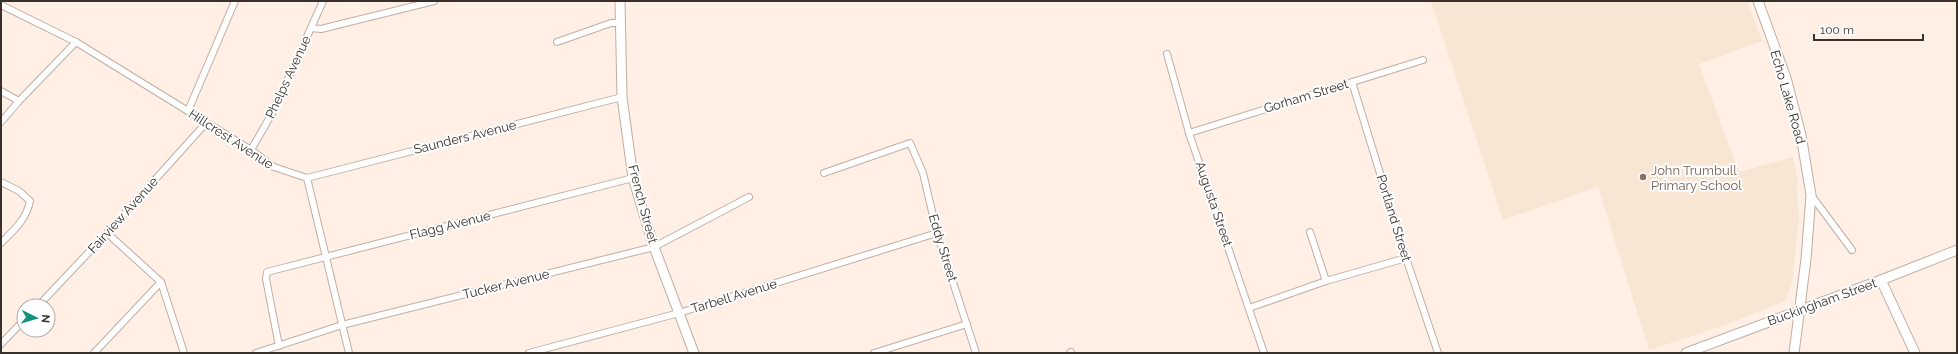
<svg xmlns="http://www.w3.org/2000/svg" width="1958" height="354" viewBox="0 0 1958 354" font-family="Raleway,sans-serif">
<style>
.education{fill:#f6e6d3}
.lines{fill:none;stroke-linecap:round;stroke-linejoin:round}
.street-casing{stroke:#c1aea2;stroke-width:8}
.secondary-casing{stroke:#c1aea2;stroke-width:11}
.street{stroke:#fff;stroke-width:6}
.secondary{stroke:#fff;stroke-width:9}
.education-dot{fill:#8d6e63;stroke:#fff;stroke-width:1.5}
.labels{text-anchor:middle;dominant-baseline:central;stroke-width:4;stroke-linejoin:round;paint-order:stroke}
.street-label{font-size:13px;fill:#37302b;stroke:#fff}
.education-label{font-size:13px;fill:#785e54;stroke:#fff;text-anchor:start}
</style>
<rect width="100%" height="100%" fill="#ffefe5"/>
<!-- education -->
<path class="education" d="M1431,1H1747L1762,41L1699,64L1739,172L1793,157L1798,181L1797,198L1799,218L1792,283L1785,301L1728,324L1649,350L1598,187L1503,220Z"/>
<g class="lines">
<defs>
<g id="street">
<path d="M1,5L76,42L251,150L274,167L307,178L349,353"/>
<path d="M311,28L321,29L434,1"/>
<path d="M557,42L611,23H621"/>
<path d="M1167,54L1189,133L1264,353"/>
<path d="M1352,82L1406,258L1438,353"/>
<path d="M1,91L19,101"/>
<path d="M188,111L235,1"/>
<path d="M1,122L19,101L76,42"/>
<path d="M1189,133L1423,60"/>
<path d="M251,150L274,110L323,1"/>
<path d="M824,173L910,143L923,173L937,233L976,353"/>
<path d="M307,178L622,97"/>
<path d="M1,182L19,191L30,201C26,220 14,230 1,243"/>
<path d="M1811,195L1852,250"/>
<path d="M1310,232L1326,281"/>
<path d="M107,233L161,282L184,353"/>
<path d="M38,306L107,233L206,123"/>
<path d="M1249,308L1326,281L1406,258"/>
<path d="M1,344L24,320"/>
<path d="M279,346L266,279L267,272L633,178"/>
<path d="M94,353L161,282"/>
<path d="M256,353L342,325L654,247L749,197"/>
<path d="M529,353L679,313L937,233"/>
<path d="M874,353L967,324"/>
<path d="M1070,353L1071,352"/>
</g>
<g id="secondary">
<path d="M620,1L622,97L633,178L654,247L694,353"/>
<path d="M1758,1L1786,78L1801,135L1811,195L1806,259L1794,353"/>
<path d="M1881,280L1915,353"/>
<path d="M1686,353L1881,280L1957,250"/>
</g>
</defs>
<!-- street casing -->
<use href="#street" class="street-casing"/>
<!-- secondary casing -->
<use href="#secondary" class="secondary-casing"/>
<!-- street -->
<use href="#street" class="street"/>
<!-- secondary -->
<use href="#secondary" class="secondary"/>
</g>
<!-- markers -->
<circle class="education-dot" cx="1643" cy="177" r="4"/>
<g class="labels">
<!-- street labels -->
<g class="street-label">
<text transform="translate(288 77) rotate(-65)">Phelps Avenue</text>
<text transform="translate(1306 96) rotate(-17)">Gorham Street</text>
<text transform="translate(1788 97) rotate(74)">Echo Lake Road</text>
<text transform="translate(465 137) rotate(-14)">Saunders Avenue</text>
<text transform="translate(231 139) rotate(33)">Hillcrest Avenue</text>
<text transform="translate(643 204) rotate(75)">French Street</text>
<text transform="translate(1214 204) rotate(71)">Augusta Street</text>
<text transform="translate(123 215) rotate(-48)">Fairview Avenue</text>
<text transform="translate(1394 218) rotate(73)">Portland Street</text>
<text transform="translate(450 225) rotate(-14)">Flagg Avenue</text>
<text transform="translate(943 248) rotate(73)">Eddy Street</text>
<text transform="translate(506 284) rotate(-14)">Tucker Avenue</text>
<text transform="translate(734 296) rotate(-17)">Tarbell Avenue</text>
<text transform="translate(1822 302) rotate(-20)">Buckingham Street</text>
</g>
<!-- education labels -->
<g class="education-label">
<text x="1651" y="170">John Trumbull<tspan x="1651" dy="15">Primary School</tspan></text>
</g>
</g>
<!-- border -->
<rect width="1958" height="354" fill="none" stroke="#37302b" stroke-width="4"/>
<!-- north arrow -->
<g transform="translate(36 318) rotate(95)"><circle r="19" fill="#ffffff" stroke="#afacaa"/>
<path d="M0-3L7 15L0 10L-7 15Z" fill="#14947c"/>
<text y="-6" font-size="11" font-weight="bold" text-anchor="middle" fill="#37302b">N</text>
</g>
<!-- scale -->
<path d="M1814 34v6h109v-6" fill="none" stroke="#37302b" stroke-width="2"/>
<text x="1820" y="34" font-size="12" fill="#37302b" stroke="#ffffff" stroke-width="3" paint-order="stroke">100 m</text>
</svg>
